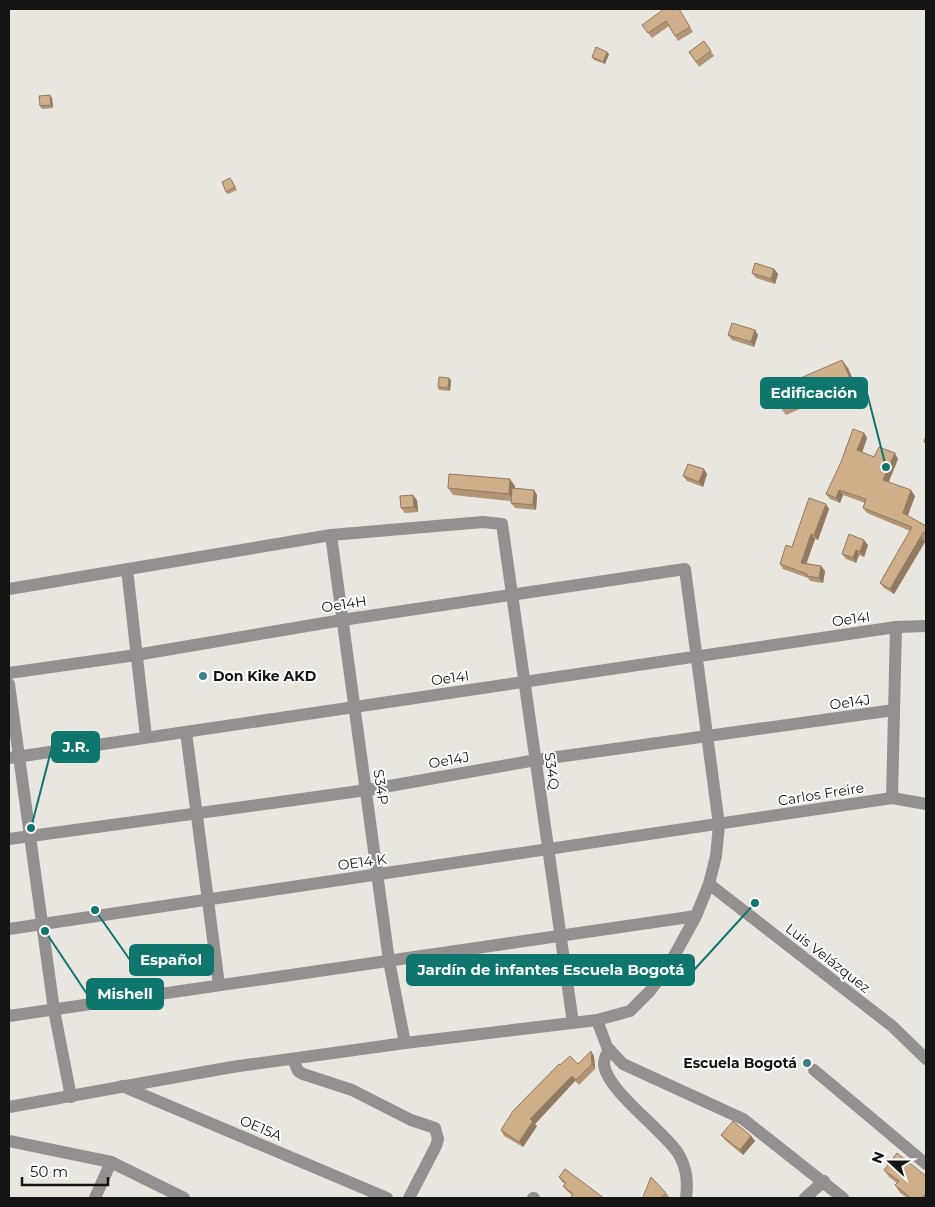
<svg xmlns="http://www.w3.org/2000/svg" width="935" height="1207" viewBox="0 0 935 1207" font-family="Montserrat,sans-serif">
<style>
.lines{fill:none;stroke-linecap:round;stroke-linejoin:round}
.minor{stroke:#94908f;stroke-width:12}
.wall{fill:#b29677}
.shaded-wall{fill:#917a61}
.building{fill:#cfae8a;stroke:#917a61}
.poi-dot{fill:#3d7e91;stroke:#fff;stroke-width:2}
.labels{text-anchor:middle;dominant-baseline:central;stroke-width:4;stroke-linejoin:round;paint-order:stroke}
.street-label{font-size:14px;fill:#151412;stroke:#fff}
.poi-label{font-size:14px;font-weight:bold;fill:#151412;stroke:#fff;text-anchor:start}
.leader{fill:none;stroke:#0f766e;stroke-width:2}
.callout-dot{fill:#0f766e;stroke:#fff;stroke-width:2}
.callout{fill:#0f766e;stroke:#0f766e;stroke-width:2}
.callout-label{font-size:15px;text-anchor:middle;font-weight:bold;fill:#fff}
</style>
<rect width="100%" height="100%" fill="#e9e6e0"/>
<g class="lines">
<!-- minor -->
<g class="minor">
<path d="M331,535L389,961L405,1043"/>
<path d="M127,569L146,737"/>
<path d="M9,589L331,535L483,522L502,524L573,1023"/>
<path d="M9,673L136,655L342,620L685,569L719,825L716,856L709,884L696,916L668,967L650,991L630,1011L597,1020L405,1043L232,1067L9,1107"/>
<path d="M9,684L54,1010L71,1097"/>
<path d="M186,732L219,985"/>
<path d="M9,758L896,627L926,626"/>
<path d="M892,798L896,627"/>
<path d="M9,839L367,790L536,760L894,710"/>
<path d="M709,884L892,1026L926,1059"/>
<path d="M9,929L892,798L926,804"/>
<path d="M9,1016L696,916"/>
<path d="M597,1020L607,1047L623,1064L743,1119L843,1198"/>
<path d="M610,1050C606,1054 604,1058 604,1064C606,1090 662,1129 678,1153C687,1168 688,1182 686,1198"/>
<path d="M293,1059L298,1071L303,1074L352,1090L411,1120L435,1128L438,1139L436,1146L409,1198"/>
<path d="M814,1070L926,1164"/>
<path d="M122,1086L387,1198"/>
<path d="M9,1141L111,1162L184,1198"/>
<path d="M95,1198L111,1162"/>
<path d="M533,1198H534"/>
<path d="M805,1198L824,1181"/>
</g>
</g>
<!-- wall -->
<g class="wall">
<path d="M679,9L693,32L678,41L669,26L652,38L642,25Z"/>
<path d="M704,41L714,56L699,67L689,52Z"/>
<path d="M609,54L605,64L594,60L592,57Z"/>
<path d="M52,98L53,108L42,109L40,106Z"/>
<path d="M232,180L237,190L228,194L226,192Z"/>
<path d="M774,269L778,274L775,284L756,278L752,273Z"/>
<path d="M755,330L758,335L754,347L732,340L728,335Z"/>
<path d="M848,368L855,385L786,415L780,407Z"/>
<path d="M451,380L450,391L439,390L438,387Z"/>
<path d="M864,433L867,438L862,452L874,457L898,459L889,482L915,496L908,516L926,526V540L894,594L884,588L880,583L910,531L867,513L863,508L865,503L843,495L840,503L830,499L826,494Z"/>
<path d="M707,474L703,487L687,481L683,476Z"/>
<path d="M515,486V489L534,490L537,495L536,510L515,508L511,503V501L453,495L448,488Z"/>
<path d="M417,500L418,512L405,513L401,508Z"/>
<path d="M826,504L829,509L818,540L815,539L806,563L821,566L825,571L823,583L810,581L808,578L783,569L780,564Z"/>
<path d="M868,545L864,557L859,555L856,563L846,559L842,554Z"/>
<path d="M594,1056L595,1069L579,1085L575,1081L535,1124L537,1126L523,1147L504,1136L501,1130L578,1064Z"/>
<path d="M721,1135L751,1136L755,1141L743,1155L725,1140Z"/>
<path d="M884,1170L926,1198H907L900,1193L895,1185L897,1183L889,1177Z"/>
<path d="M559,1177L604,1198L572,1195L567,1191L563,1186L565,1184L562,1182Z"/>
<path d="M666,1193L670,1198H644Z"/>
</g>
<!-- shaded-wall -->
<g class="shaded-wall">
<path d="M607,52L609,54L605,64L603,62Z"/>
<path d="M50,95L52,98L53,108L51,105Z"/>
<path d="M774,269L778,274L775,284L771,279Z"/>
<path d="M755,330L758,335L754,347L751,342Z"/>
<path d="M842,360L848,368L855,385L850,378Z"/>
<path d="M449,378L451,380L450,391L448,388Z"/>
<path d="M864,433L867,438L861,456L857,450Z"/>
<path d="M895,453L898,459L887,485L883,480Z"/>
<path d="M704,469L707,474L703,487L699,482Z"/>
<path d="M510,479L515,486L514,501L509,494Z"/>
<path d="M534,490L537,495L536,510L533,505Z"/>
<path d="M839,490L843,495L840,503L836,498Z"/>
<path d="M911,490L915,496L906,519L903,513Z"/>
<path d="M413,495L417,500L418,512L414,507Z"/>
<path d="M826,504L829,509L818,540L814,535Z"/>
<path d="M811,534L815,539L805,568L801,563Z"/>
<path d="M921,536L925,542L894,594L890,589Z"/>
<path d="M864,540L868,545L864,557L860,552Z"/>
<path d="M856,550L859,555L856,563L853,558Z"/>
<path d="M821,566L825,571L823,583L819,578Z"/>
<path d="M591,1051L594,1056L595,1069L592,1064Z"/>
<path d="M572,1076L575,1081L535,1124L537,1126L523,1147L519,1142L530,1119Z"/>
<path d="M751,1136L755,1141L743,1155L740,1150Z"/>
<path d="M926,1193V1198H922Z"/>
</g>
<!-- building -->
<g class="building">
<path d="M664,9H679L690,27L675,36L666,21L648,33L642,25Z"/>
<path d="M704,41L711,51L696,62L689,52Z"/>
<path d="M596,47L607,52L603,62L592,57Z"/>
<path d="M50,95L51,105L40,106L39,96Z"/>
<path d="M230,178L235,187L226,192L222,182Z"/>
<path d="M755,263L774,269L771,279L752,273Z"/>
<path d="M732,323L755,330L751,342L728,335Z"/>
<path d="M842,360L850,378L780,407L773,390Z"/>
<path d="M439,377L449,378L448,388L438,387Z"/>
<path d="M853,429L864,433L857,450L874,457L879,447L895,453L883,480L911,490L903,513L926,526V533L924,532L921,536L890,589L880,583L912,527L863,508L866,499L839,490L836,498L826,494L841,462Z"/>
<path d="M926,436V443L924,442Z"/>
<path d="M688,464L704,469L699,482L683,476Z"/>
<path d="M449,474L510,479L509,494L448,488Z"/>
<path d="M512,488L534,490L533,505L511,503Z"/>
<path d="M413,495L414,507L401,508L400,496Z"/>
<path d="M809,498L826,504L814,535L811,534L801,563L821,566L819,578L807,576V574L780,564L786,545L792,547Z"/>
<path d="M849,534L864,540L860,552L856,550L853,558L842,554Z"/>
<path d="M591,1051L592,1064L576,1080L572,1076L530,1119L533,1121L519,1142L501,1130L513,1111L559,1064L560,1065L570,1056L578,1064Z"/>
<path d="M733,1121L751,1136L740,1150L721,1135Z"/>
<path d="M897,1153L926,1176V1193L922,1198H911L895,1185L899,1181L884,1170Z"/>
<path d="M565,1169L604,1198H570L573,1194L563,1186L566,1183L559,1177Z"/>
<path d="M651,1177L666,1193L661,1198H644L643,1197Z"/>
</g>
<!-- markers -->
<g class="poi-dot">
<circle cx="203" cy="676" r="5"/>
<circle cx="807" cy="1063" r="5"/>
</g>
<g class="labels">
<!-- street labels -->
<g class="street-label">
<text transform="translate(344 604) rotate(-9)">Oe14H</text>
<text transform="translate(851 619) rotate(-8)">Oe14I</text>
<text transform="translate(450 678) rotate(-8)">Oe14I</text>
<text transform="translate(850 702) rotate(-8)">Oe14J</text>
<text transform="translate(449 760) rotate(-10)">Oe14J</text>
<text transform="translate(552 771) rotate(82)">S34Q</text>
<text transform="translate(381 787) rotate(82)">S34P</text>
<text transform="translate(821 794) rotate(-9)">Carlos Freire</text>
<text transform="translate(362 862) rotate(-8)">OE14 K</text>
<text transform="translate(828 958) rotate(38)">Luis Velázquez</text>
<text transform="translate(261 1128) rotate(23)">OE15A</text>
</g>
<!-- poi labels -->
<g class="poi-label">
<text x="213" y="676">Don Kike AKD</text>
<text x="797" y="1063" text-anchor="end">Escuela Bogotá</text>
</g>
</g>
<!-- callouts -->
<path class="leader" d="M886 467L867 393M31 828L52 747M95 910L130 960M755 903L694 970M45 931L87 994"/>
<g class="callout-dot">
<circle cx="886" cy="467" r="5"/>
<circle cx="31" cy="828" r="5"/>
<circle cx="95" cy="910" r="5"/>
<circle cx="755" cy="903" r="5"/>
<circle cx="45" cy="931" r="5"/>
</g>
<g class="callout">
<rect x="761" y="378" width="106" height="30" rx="5"/>
<rect x="52" y="732" width="47" height="30" rx="5"/>
<rect x="130" y="945" width="83" height="30" rx="5"/>
<rect x="407" y="955" width="287" height="30" rx="5"/>
<rect x="87" y="979" width="76" height="30" rx="5"/>
</g>
<g class="callout-label">
<text x="814" y="398">Edificación</text>
<text x="76" y="752">J.R.</text>
<text x="171" y="965">Español</text>
<text x="551" y="975">Jardín de infantes Escuela Bogotá</text>
<text x="125" y="999">Mishell</text>
</g>
<!-- border -->
<rect width="935" height="1207" fill="none" stroke="#151412" stroke-width="20"/>
<!-- north arrow -->
<g transform="translate(890 1162) rotate(291)" stroke="#ffffff" stroke-width="4" paint-order="stroke">
<path d="M0-4L9 19L0 12L-9 19Z" fill="#151412"/>
<text y="-8" font-size="14" font-weight="bold" text-anchor="middle" fill="#151412">N</text>
</g>
<!-- scale -->
<path d="M22 1177v8h86v-8" fill="none" stroke="#151412" stroke-width="2.5"/>
<text x="30" y="1177" font-size="15" fill="#151412" stroke="#ffffff" stroke-width="4" paint-order="stroke">50 m</text>
</svg>
